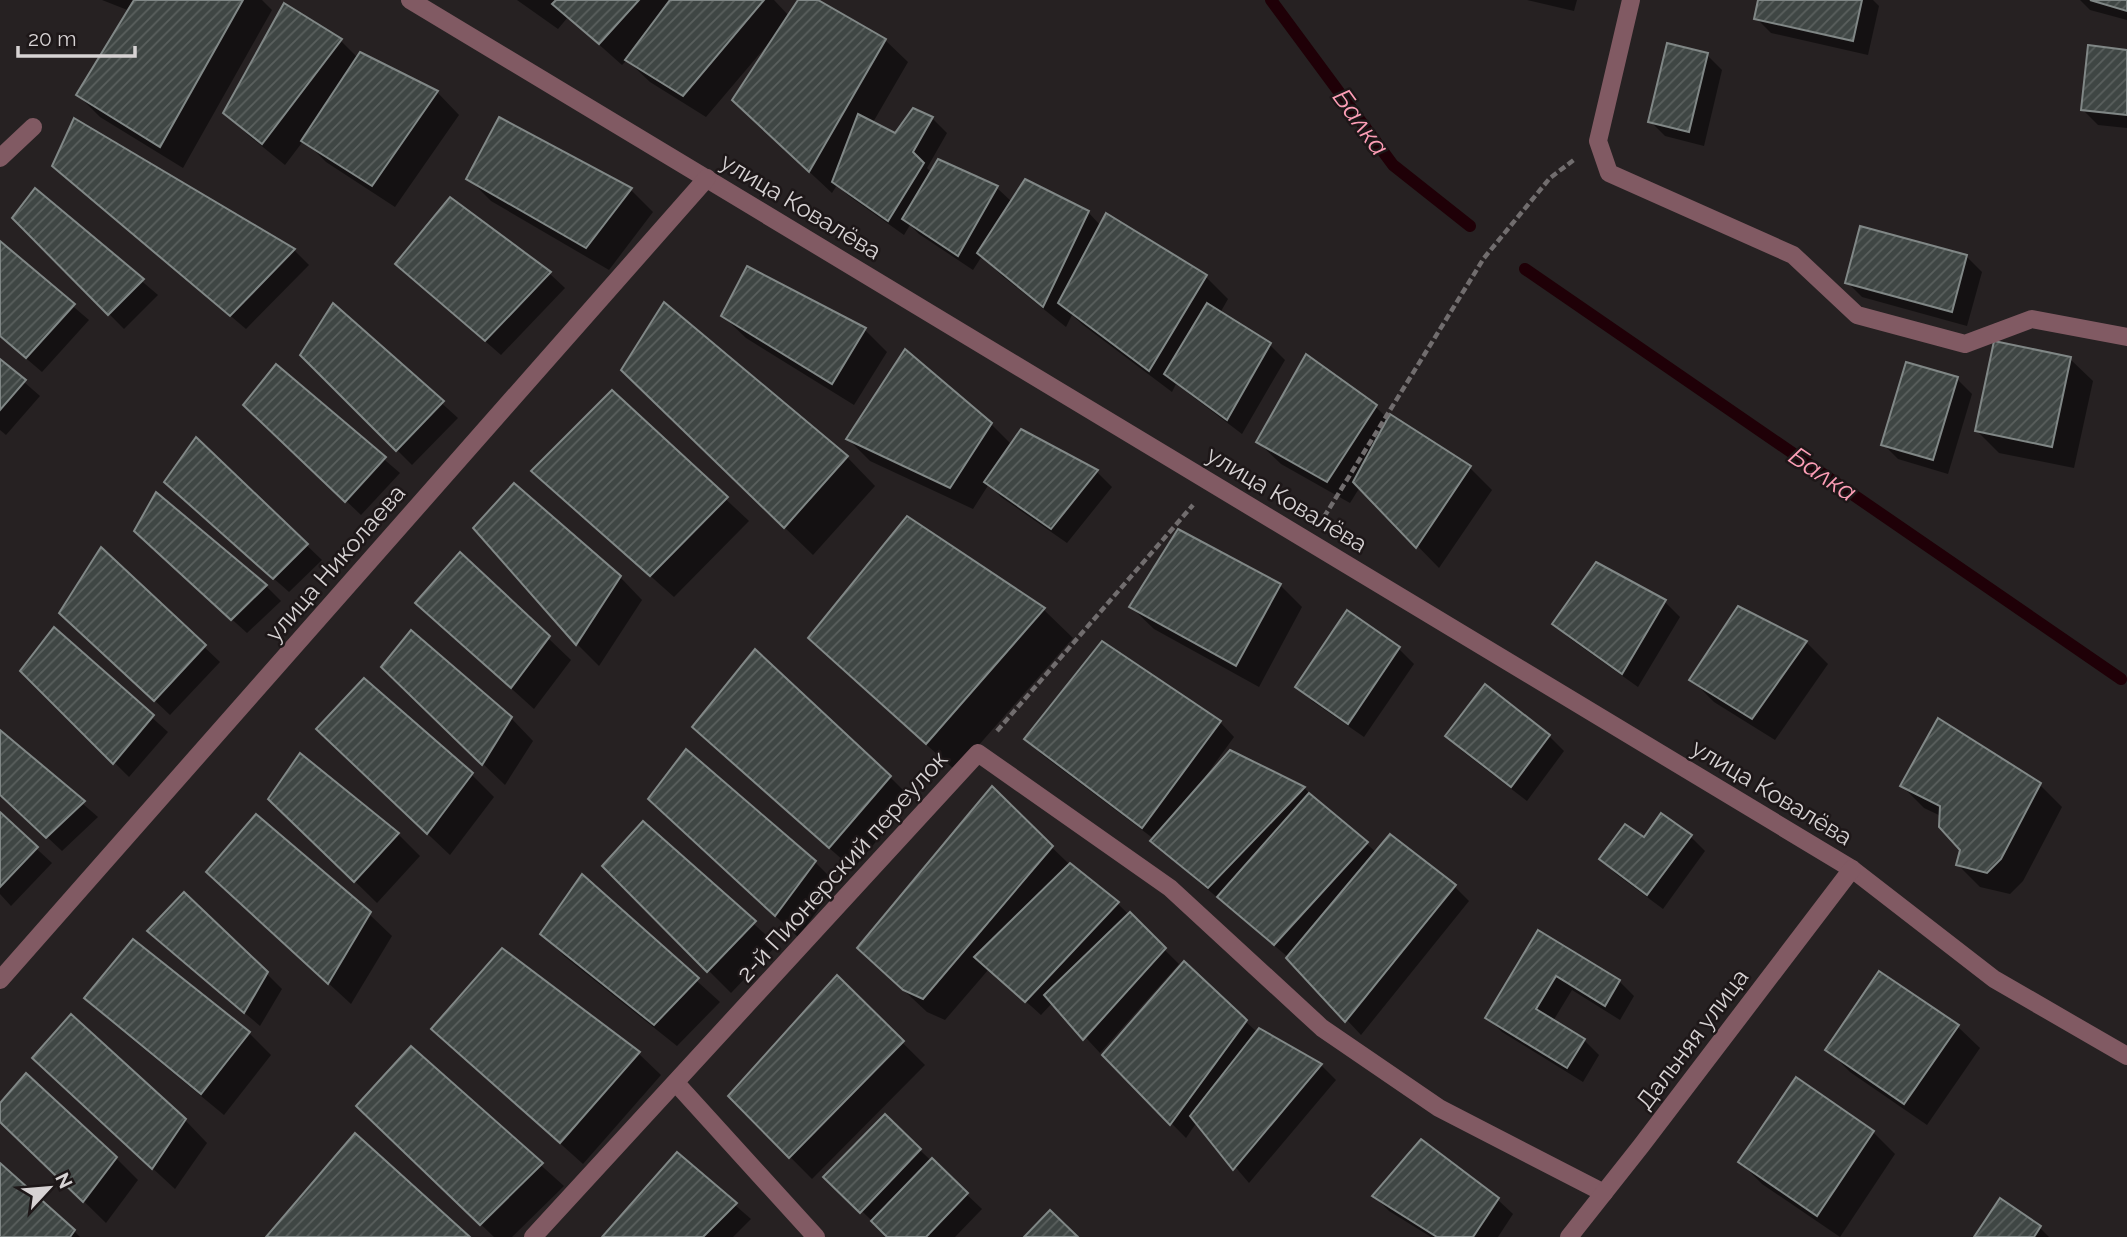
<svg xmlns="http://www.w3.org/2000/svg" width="2127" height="1237" viewBox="0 0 2127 1237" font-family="Raleway,sans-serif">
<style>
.shadow{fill:#0007}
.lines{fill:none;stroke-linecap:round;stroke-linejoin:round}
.stream{stroke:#1f0007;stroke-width:12}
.building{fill:url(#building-hatch);stroke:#808786;stroke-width:2}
.path{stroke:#716d6e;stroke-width:4.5;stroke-dasharray:7 3.5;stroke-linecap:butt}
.minor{stroke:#815a63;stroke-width:18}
.labels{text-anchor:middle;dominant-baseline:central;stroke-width:5;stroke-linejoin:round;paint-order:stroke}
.street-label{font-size:24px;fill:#d7d3d4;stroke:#1d1718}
.water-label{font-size:26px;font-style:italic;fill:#fd9eb6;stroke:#1d1718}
</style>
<defs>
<pattern id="building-hatch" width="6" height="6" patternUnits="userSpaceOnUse" patternTransform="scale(1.75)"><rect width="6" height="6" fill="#3f4644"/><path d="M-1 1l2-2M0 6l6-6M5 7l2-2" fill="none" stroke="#5a605e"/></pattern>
</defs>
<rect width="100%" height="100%" fill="#262122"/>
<!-- shadow -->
<g class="shadow">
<path d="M102,0H262L272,10L183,168L100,117L78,95L130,11Z"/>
<path d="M517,0H774L789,16L800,0H814L885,40L908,62L872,124L896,136L932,118L947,133L927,168L932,173L939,161L997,188L1012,202L1088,212L1101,226L1106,215L1206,277L1228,299L1220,313L1270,345L1285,360L1242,434L1176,384L1172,392L1083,325L1072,315L1066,327L1001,275L982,256L973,270L919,234L910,225L904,235L849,196L837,185L832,193L756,122L770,46L768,44L706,117L650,82L627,60L622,65L568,17L558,29Z"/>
<path d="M1527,0H1577L1574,11Z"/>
<path d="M1760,0H1873L1879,6L1868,55L1771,33L1756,18Z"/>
<path d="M2080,0H2127V20L2090,10Z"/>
<path d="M341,41L358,58L437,92L459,115L395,207L326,162L304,140L285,165L248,135L226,112Z"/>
<path d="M2127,52V128L2098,125L2083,110Z"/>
<path d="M1707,55L1722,70L1704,146L1665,136L1650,121Z"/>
<path d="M500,120L631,190L653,212L609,270L491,201L469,179Z"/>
<path d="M54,166L294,250L309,265L246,329Z"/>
<path d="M36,191L158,295L124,329L14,218Z"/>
<path d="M450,199L550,274L565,288L501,355L397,264Z"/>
<path d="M1861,228L1967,257L1982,272L1967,326L1862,297L1847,282Z"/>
<path d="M0,244L89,320L42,372L0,336Z"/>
<path d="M748,268L865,330L887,352L854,405L746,338L723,316Z"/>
<path d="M333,305L458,418L412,465L302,355Z"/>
<path d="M905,352L991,424L1012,445L1021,432L1097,472L1112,487L1067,543L1001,497L989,484L973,509L870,461L848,439Z"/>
<path d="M2070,359L2093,381L2074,468L1999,453L1977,431Z"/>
<path d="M0,361L40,396L6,435L0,430Z"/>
<path d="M276,367L400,473L361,515L261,420Z"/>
<path d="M1957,379L1972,394L1948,474L1898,459L1883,444Z"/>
<path d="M612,393L749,521L674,597L533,471Z"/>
<path d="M652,399L847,457L875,486L813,555Z"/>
<path d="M1375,406L1389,420L1470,468L1492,490L1439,568L1360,487L1350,503L1281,464L1258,442Z"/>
<path d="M197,440L322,560L289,592L181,496Z"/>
<path d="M908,518L1044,610L1073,638L956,771L838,666L810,638Z"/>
<path d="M476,528L620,577L642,600L599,666L577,644Z"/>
<path d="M151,546L266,586L281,601L247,633Z"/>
<path d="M102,550L220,662L170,715L77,627Z"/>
<path d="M1596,564L1665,602L1680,617L1638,687L1569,638L1554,623Z"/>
<path d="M1280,585L1302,607L1259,687L1154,629L1131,607Z"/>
<path d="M417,603L548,638L571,660L534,709Z"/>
<path d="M1347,613L1399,649L1414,664L1364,737L1312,701L1297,686Z"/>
<path d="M54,630L168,732L129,777L22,671Z"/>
<path d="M1806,642L1828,664L1775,740L1714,702L1692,680Z"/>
<path d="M1485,687L1549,736L1564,751L1527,801L1462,751L1447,736Z"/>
<path d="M405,689L511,718L533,741L505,785Z"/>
<path d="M1220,722L1234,737L1205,777L1207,779L1230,752L1304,788L1377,853L1454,886L1469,901L1361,1035L1289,958L1167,855L1152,841L1154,839L1041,754L1027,739Z"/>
<path d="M0,732L98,817L62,851L0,793Z"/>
<path d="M717,749L890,777L912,799L853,869Z"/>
<path d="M340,751L472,775L494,797L450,855Z"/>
<path d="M2040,785L2062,807L2023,881L2010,894L1980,887L1958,865L1962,850L1941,816L1924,808L1902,786Z"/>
<path d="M992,789L1069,864L1117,903L1179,964L1100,1053L1053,1002L1041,1015L991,970L989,969L945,1020L927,1012L882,970Z"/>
<path d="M271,799L398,834L420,856L377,903Z"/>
<path d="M0,815L52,863L11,906L0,894Z"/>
<path d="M673,821L815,862L837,884L798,937Z"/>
<path d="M643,823L777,945L731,993L604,866Z"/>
<path d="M1690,836L1705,851L1663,909L1616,874L1601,859L1644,840Z"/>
<path d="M208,872L369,914L392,936L351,1004Z"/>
<path d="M582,877L720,1002L677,1046L564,956L542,933Z"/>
<path d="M149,931L267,974L282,989L260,1026Z"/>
<path d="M1539,932L1619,981L1634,996L1620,1020L1572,990L1553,1021L1584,1040L1599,1055L1583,1082L1502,1032L1487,1017Z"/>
<path d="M837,978L925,1065L812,1179L730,1096Z"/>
<path d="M87,998L249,1033L271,1055L224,1115L109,1020Z"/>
<path d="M1245,1021L1257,1032L1259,1030L1321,1065L1336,1080L1249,1183L1197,1122L1186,1138L1104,1055Z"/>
<path d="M1957,1026L1980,1048L1927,1125L1850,1072L1828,1050Z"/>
<path d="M433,1029L638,1053L661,1075L583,1164Z"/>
<path d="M411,1049L564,1186L512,1237H494L381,1128Z"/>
<path d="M57,1080L185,1120L207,1143L175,1189Z"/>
<path d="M0,1106L116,1158L138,1180L106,1223L0,1119Z"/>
<path d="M885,1117L982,1209L955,1237H889L826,1177Z"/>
<path d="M1873,1132L1895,1154L1840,1237L1762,1184L1740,1162Z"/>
<path d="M677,1155L751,1219L733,1237H604Z"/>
<path d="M0,1165L74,1231L80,1237H0Z"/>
<path d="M1374,1196L1497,1199L1513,1214L1498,1237H1431L1389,1211Z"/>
<path d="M2000,1201L2040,1228L2049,1237H1976Z"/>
</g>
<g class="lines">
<!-- stream -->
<g class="stream">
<path d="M1271,0L1393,165L1470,226"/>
<path d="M1525,269L2121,679"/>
</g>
</g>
<!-- building -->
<g class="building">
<path d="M134,0H243L160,147L76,95Z"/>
<path d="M556,0H639L599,44L552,4Z"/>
<path d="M670,0H764L683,96L625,60Z"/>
<path d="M798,0H818L886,39L809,172L732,100Z"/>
<path d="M1758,0H1862L1853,41L1754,19Z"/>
<path d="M2090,0H2127V11Z"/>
<path d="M284,3L342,39L262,144L223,113Z"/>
<path d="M1667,43L1708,53L1689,132L1648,122Z"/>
<path d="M2088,45L2127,50V115L2081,110Z"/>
<path d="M360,52L438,91L372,186L301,141Z"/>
<path d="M913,108L933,117L913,152L924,163L888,221L832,182L858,114L895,133Z"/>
<path d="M499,117L632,188L586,248L466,179Z"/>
<path d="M74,118L295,249L230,316L52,166Z"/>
<path d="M938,159L998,186L958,256L902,219Z"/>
<path d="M1025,179L1089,211L1043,307L977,253Z"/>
<path d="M35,188L144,279L108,315L12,218Z"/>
<path d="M450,197L551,272L485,341L395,264Z"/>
<path d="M1106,213L1207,275L1149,371L1058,303Z"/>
<path d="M1860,226L1967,255L1952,312L1845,283Z"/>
<path d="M0,241L75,304L26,358L0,336Z"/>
<path d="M747,266L866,328L832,384L721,316Z"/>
<path d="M664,302L848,456L784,528L621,370Z"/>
<path d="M333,303L444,401L396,451L300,355Z"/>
<path d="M1207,303L1271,343L1227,420L1164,374Z"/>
<path d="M1994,341L2071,357L2052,447L1975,431Z"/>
<path d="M905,349L992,423L950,488L846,439Z"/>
<path d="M1306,354L1377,405L1327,482L1256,442Z"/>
<path d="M0,359L26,380L0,410Z"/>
<path d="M1906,362L1958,377L1933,460L1881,445Z"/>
<path d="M276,364L386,457L345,502L243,405Z"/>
<path d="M612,390L728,497L650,576L531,471Z"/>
<path d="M1390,414L1471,466L1416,548L1353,482Z"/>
<path d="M1021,429L1098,470L1051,529L984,482Z"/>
<path d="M196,437L308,544L273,579L164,482Z"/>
<path d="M514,483L621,576L576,645L473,528Z"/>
<path d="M156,492L267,585L231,620L134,531Z"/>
<path d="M907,516L1045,608L926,744L808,638Z"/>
<path d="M1178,529L1281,584L1236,666L1129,607Z"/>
<path d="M101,547L206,645L154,701L59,613Z"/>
<path d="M460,552L550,636L511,688L415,603Z"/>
<path d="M1596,562L1666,600L1622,674L1552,624Z"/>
<path d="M1738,606L1807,641L1752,719L1689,680Z"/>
<path d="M1347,610L1400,647L1348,724L1295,687Z"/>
<path d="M54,627L154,715L113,764L20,671Z"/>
<path d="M411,630L512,717L482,765L381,667Z"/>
<path d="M1102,641L1221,721L1142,828L1024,739Z"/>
<path d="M755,649L891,776L829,848L692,727Z"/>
<path d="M364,678L473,773L427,834L316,729Z"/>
<path d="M1485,684L1550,735L1511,787L1445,736Z"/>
<path d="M1938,718L2041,783L2001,859L1987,873L1956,865L1960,850L1939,827L1940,806L1900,786Z"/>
<path d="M0,730L85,801L46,838L0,795Z"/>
<path d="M686,749L816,861L775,916L648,799Z"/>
<path d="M1230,750L1305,787L1208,888L1150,841Z"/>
<path d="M300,753L399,833L354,882L268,799Z"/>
<path d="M992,786L1053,846L923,999L903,990L857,948Z"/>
<path d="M1309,793L1368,842L1274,945L1217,897Z"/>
<path d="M0,812L38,847L0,887Z"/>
<path d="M1661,813L1692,835L1647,895L1599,859L1625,824L1644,837Z"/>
<path d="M256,814L371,912L328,984L206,872Z"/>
<path d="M643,821L756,921L707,972L602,866Z"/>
<path d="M1390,834L1456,885L1345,1022L1286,958Z"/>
<path d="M1070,863L1119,902L1025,1002L974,957Z"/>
<path d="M582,874L699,978L654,1025L540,934Z"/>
<path d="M184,892L268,972L244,1013L147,931Z"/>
<path d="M1130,912L1166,948L1083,1040L1044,995Z"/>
<path d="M1538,930L1620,980L1605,1006L1556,976L1536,1009L1585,1039L1567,1068L1485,1018Z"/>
<path d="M133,939L250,1032L201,1094L84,998Z"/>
<path d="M502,948L640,1052L560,1143L431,1029Z"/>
<path d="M1184,961L1247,1020L1170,1125L1102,1055Z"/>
<path d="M1879,971L1959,1025L1904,1104L1825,1050Z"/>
<path d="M837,975L904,1041L789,1158L728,1096Z"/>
<path d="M71,1014L186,1119L152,1169L32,1058Z"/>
<path d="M1259,1028L1322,1064L1233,1170L1190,1116Z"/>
<path d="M411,1046L543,1163L480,1225L356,1106Z"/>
<path d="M26,1073L117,1157L83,1202L0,1122V1103Z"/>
<path d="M1796,1077L1874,1131L1817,1216L1738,1162Z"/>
<path d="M885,1114L921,1149L860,1213L823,1177Z"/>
<path d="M355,1133L470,1237H266Z"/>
<path d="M1421,1139L1499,1198L1473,1237H1437L1372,1196Z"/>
<path d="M677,1152L737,1203L703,1237H602Z"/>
<path d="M932,1158L968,1193L926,1237H887L871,1221Z"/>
<path d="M0,1163L75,1230L70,1237H0Z"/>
<path d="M2000,1198L2041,1226L2034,1237H1974Z"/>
<path d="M1050,1210L1078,1237H1024Z"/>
</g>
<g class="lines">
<!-- path -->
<g class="path">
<path d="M1324,517L1484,258L1550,178L1575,159"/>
<path d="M997,731L1193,505"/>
</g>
<!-- minor -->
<g class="minor">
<path d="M410,0L1852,869L1994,979L2127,1056"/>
<path d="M1631,0L1598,141L1609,173L1793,255L1857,315L1965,344L2032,319L2127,337"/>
<path d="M0,158L33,127"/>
<path d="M0,980L707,178"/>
<path d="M676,1083L816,1237"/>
<path d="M533,1237L978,753L1170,888L1322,1028L1439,1108L1604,1193"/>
<path d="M1569,1237L1641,1146L1852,869"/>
</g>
</g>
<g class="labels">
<!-- street labels -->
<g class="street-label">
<text transform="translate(801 206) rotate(31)">улица Ковалёва</text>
<text transform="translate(1287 499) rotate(31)">улица Ковалёва</text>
<text transform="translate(335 563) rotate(-49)">улица Николаева</text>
<text transform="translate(1772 792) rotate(31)">улица Ковалёва</text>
<text transform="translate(842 866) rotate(-48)">2-й Пионерский переулок</text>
<text transform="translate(1692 1039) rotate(-53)">Дальняя улица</text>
</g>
<!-- water labels -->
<g class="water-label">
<text transform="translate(1361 122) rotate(54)">Балка</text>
<text transform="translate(1823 474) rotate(34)">Балка</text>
</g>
</g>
<!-- north arrow -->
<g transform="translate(49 1188) rotate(64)" stroke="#1d1718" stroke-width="5" paint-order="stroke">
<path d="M0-5L12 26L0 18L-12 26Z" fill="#d7d3d4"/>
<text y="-10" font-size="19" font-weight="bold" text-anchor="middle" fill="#d7d3d4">N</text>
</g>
<!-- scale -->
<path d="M18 46v10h117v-10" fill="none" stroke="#d7d3d4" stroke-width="3.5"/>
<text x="28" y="46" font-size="21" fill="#d7d3d4" stroke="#1d1718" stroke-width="5" paint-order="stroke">20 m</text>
</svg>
